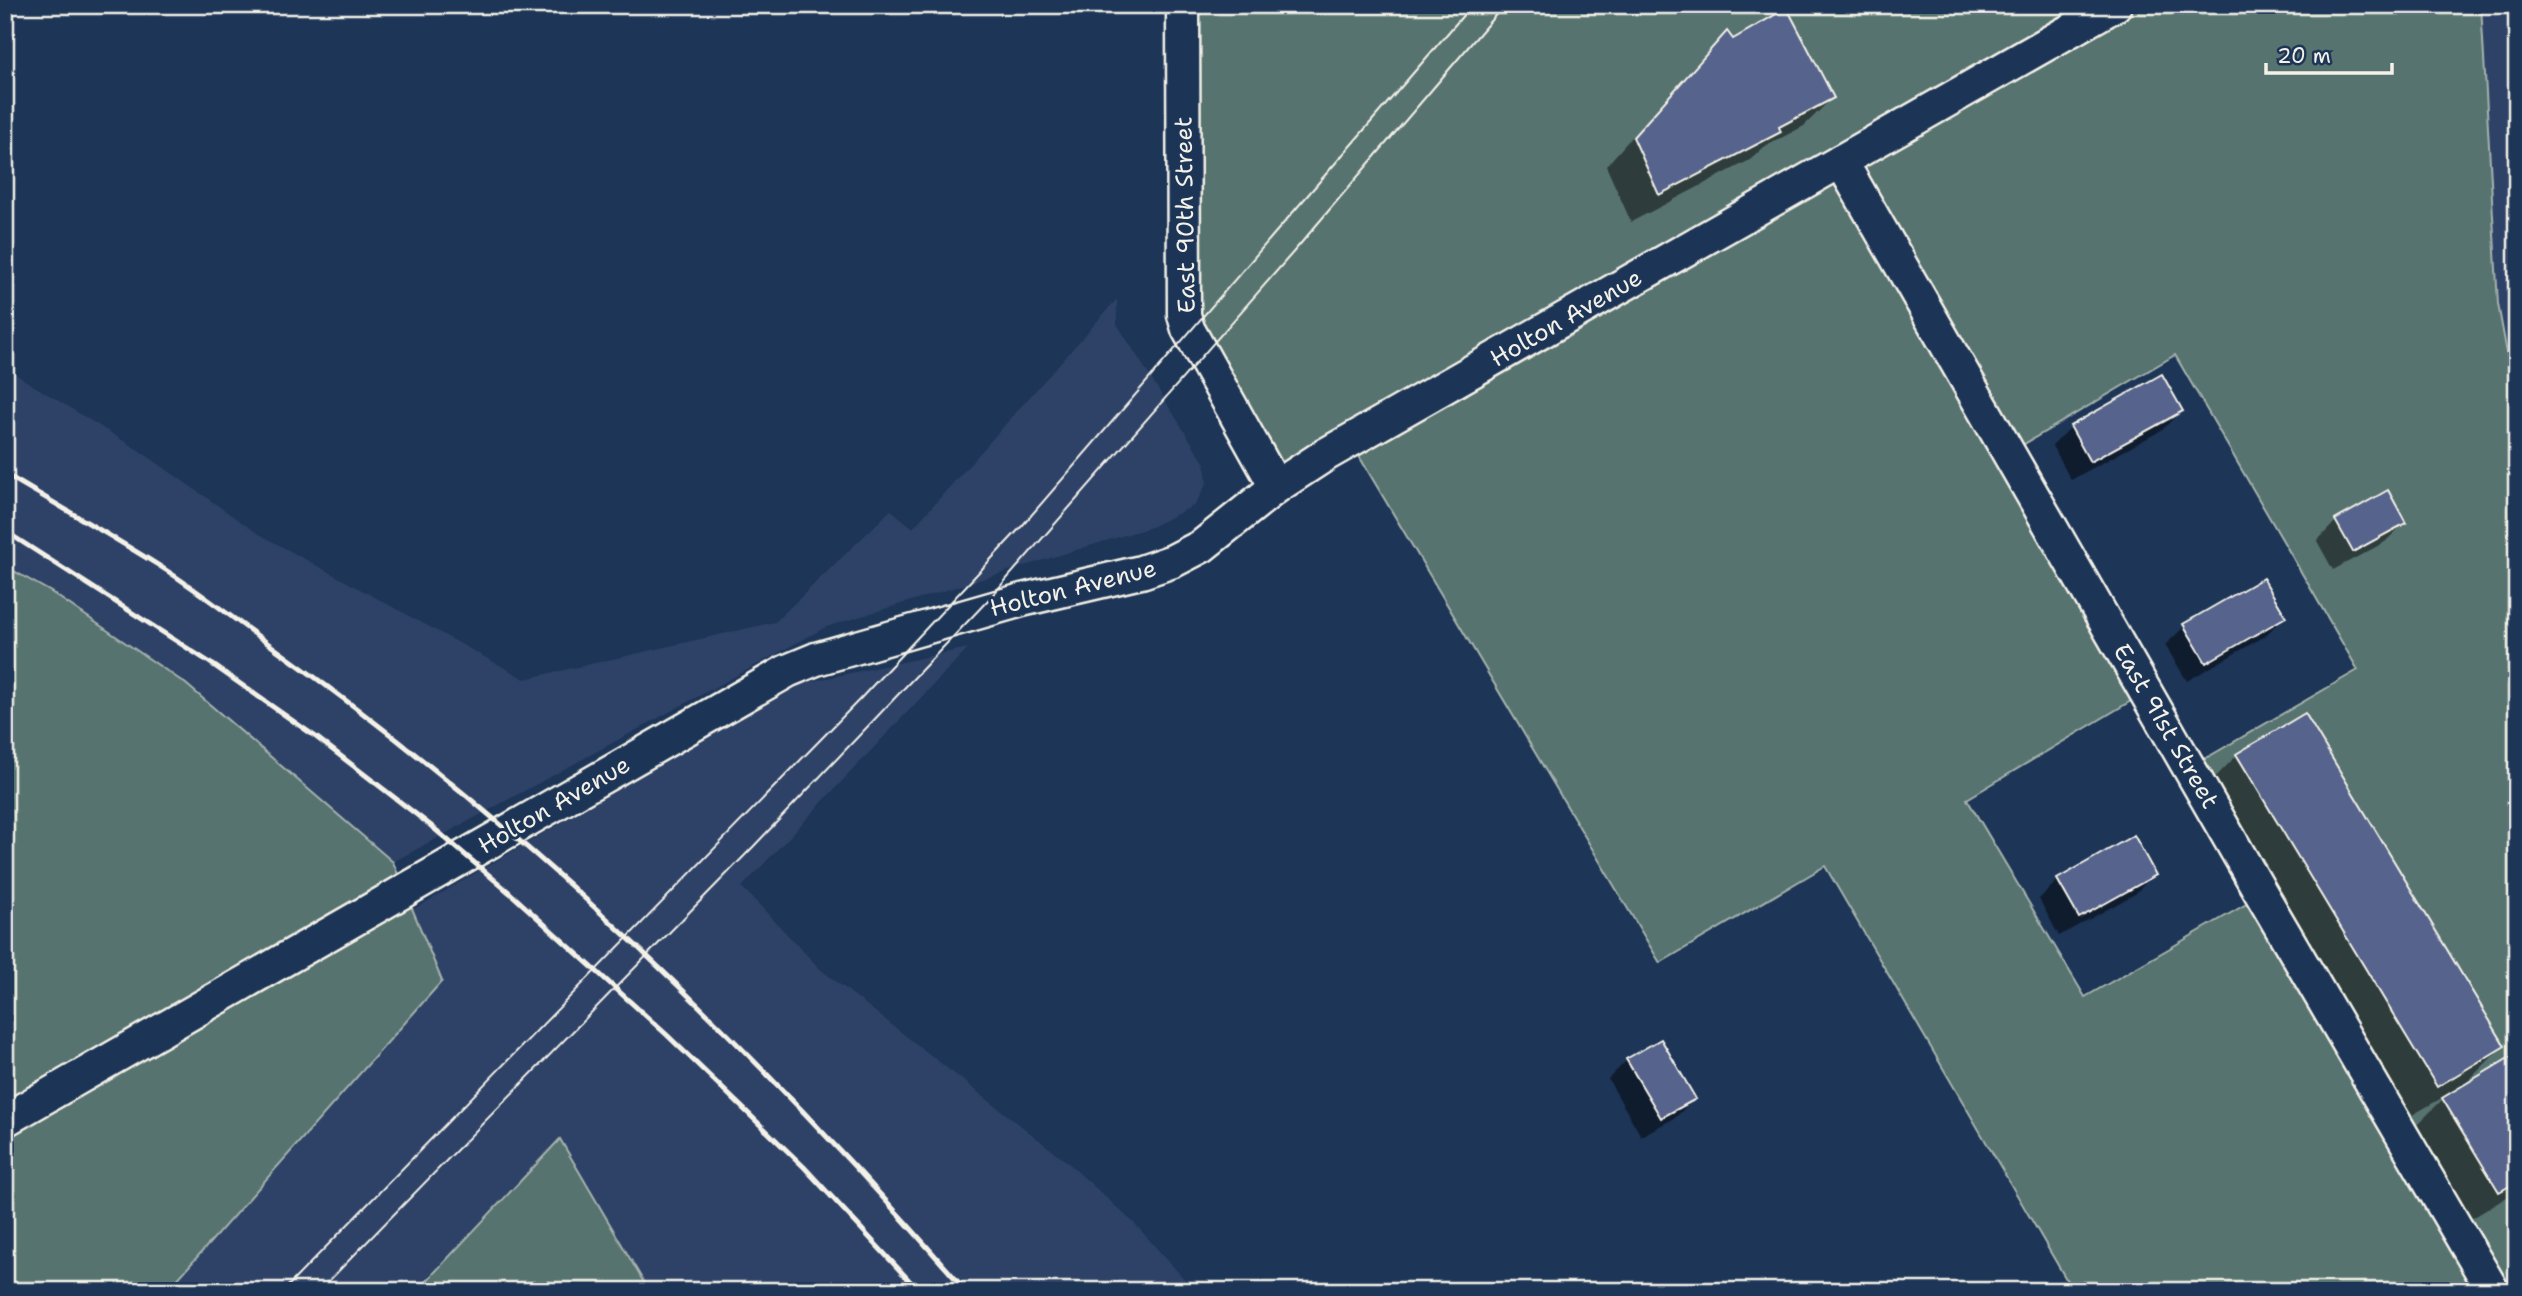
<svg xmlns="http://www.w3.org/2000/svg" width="2522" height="1296" viewBox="0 0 2522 1296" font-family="'Shantell Sans',sans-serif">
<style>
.built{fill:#2e4367}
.green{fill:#577370;stroke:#a6b2ac;stroke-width:2;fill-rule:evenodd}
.shadow{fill:#0007}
.building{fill:#56648c;stroke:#f4f1e8;stroke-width:2}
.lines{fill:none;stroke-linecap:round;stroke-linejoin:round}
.minor-casing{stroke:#f4f1e8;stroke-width:37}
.minor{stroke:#1d3557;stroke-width:32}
.tram{stroke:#f4f1e8;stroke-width:2}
.rail{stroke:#f4f1e8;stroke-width:5}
.labels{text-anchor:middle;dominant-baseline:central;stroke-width:6;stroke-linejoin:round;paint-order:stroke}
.street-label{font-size:24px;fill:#f4f1e8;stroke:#1d3557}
</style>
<rect width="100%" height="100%" fill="#1d3557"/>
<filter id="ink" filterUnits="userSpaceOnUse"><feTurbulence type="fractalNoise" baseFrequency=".0143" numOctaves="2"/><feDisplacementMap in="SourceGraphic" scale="14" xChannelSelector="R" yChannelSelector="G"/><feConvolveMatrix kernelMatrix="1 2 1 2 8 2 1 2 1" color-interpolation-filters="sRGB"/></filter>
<g filter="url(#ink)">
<!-- built -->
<g class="built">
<path d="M2481,5H2517V408L2498,304Z"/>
<path d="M1117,299V324L1205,464L1207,483L1195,505L1151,527L826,627L393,862L186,684L51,592L5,566V368L140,451L257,533L525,679L775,622L891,510L913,528Z"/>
<path d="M968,648L742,887L820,969L1066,1161L1135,1224L1195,1291H649L560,1139L416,1291H167L441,981L389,924L765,703L804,683Z"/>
</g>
<!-- green -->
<g class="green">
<path d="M1186,5H2481L2498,304L2517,408V1291H2073L1825,866L1660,963L1350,441L1276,487L1188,329ZM2175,355L2358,670L2189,768L2262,895L2085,997L1967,799L2146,692L2009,453Z"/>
<path d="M5,566L51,592L186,684L393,862L442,981L167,1291H5Z"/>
<path d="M560,1139L649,1291H417Z"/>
</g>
<!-- shadow -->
<g class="shadow">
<path d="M1727,33L1732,41L1832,98L1804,126L1764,147L1750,160L1631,222L1606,166L1699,61Z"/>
<path d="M2181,411L2162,430L2071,480L2052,446L2071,427Z"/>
<path d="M2336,521L2404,523L2385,542L2333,570L2317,541Z"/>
<path d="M2284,617L2265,636L2187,681L2165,645L2185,626Z"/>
<path d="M2237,755L2503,1046L2463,1086L2517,1055V1191L2471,1219L2415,1127L2447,1095L2400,1122L2202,791Z"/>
<path d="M2133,838L2154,874L2135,894L2059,936L2039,899L2058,880Z"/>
<path d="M1627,1060L1694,1099L1675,1118L1641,1136L1608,1079Z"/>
</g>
<!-- building -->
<g class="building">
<path d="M1787,8L1834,98L1779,127L1781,132L1659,195L1633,137L1727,31L1733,39Z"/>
<path d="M2162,374L2183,411L2090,462L2070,426Z"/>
<path d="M2388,490L2406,523L2353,552L2335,520Z"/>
<path d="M2263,578L2286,617L2206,663L2183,624Z"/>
<path d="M2305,713L2505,1046L2437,1087L2236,754Z"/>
<path d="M2134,835L2156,875L2079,918L2057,879Z"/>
<path d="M1661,1039L1696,1099L1661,1118L1626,1059Z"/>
<path d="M2517,1053V1182L2499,1192L2442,1098Z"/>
</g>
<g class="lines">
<defs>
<g id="minor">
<path d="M1183,5L1184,315L1188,329L1276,487"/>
<path d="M1841,161L2262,895L2493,1291"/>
<path d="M5,1120L787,671L816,659L1022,600L1141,572L1173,561L1202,546L1276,487L1325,455L2115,5"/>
</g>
</defs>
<!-- minor casing -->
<use href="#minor" class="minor-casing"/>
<!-- minor -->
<use href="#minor" class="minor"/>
<!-- tram -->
<g class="tram">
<path d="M283,1291L861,698L1022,526L1472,5"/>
<path d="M319,1291L753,847L990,598L1296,249L1504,5"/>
</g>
<!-- rail -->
<g class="rail">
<path d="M5,474C56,504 108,534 158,565C198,590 235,620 273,647C532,831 758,1051 966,1291"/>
<path d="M5,531L209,662L316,737L430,825L510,893L667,1035L804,1167L919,1291"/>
</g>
</g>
</g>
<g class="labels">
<!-- street labels -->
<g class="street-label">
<text transform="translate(1185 215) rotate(-91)">East 90th Street</text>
<text transform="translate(1566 318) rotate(-30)">Holton Avenue</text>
<text transform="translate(1073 588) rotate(-14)">Holton Avenue</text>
<text transform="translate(2166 726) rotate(60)">East 91st Street</text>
<text transform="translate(554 805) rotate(-30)">Holton Avenue</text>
</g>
</g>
<!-- margin -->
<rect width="2522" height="1296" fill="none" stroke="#1d3557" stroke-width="28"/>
<rect x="14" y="14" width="2494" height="1268" fill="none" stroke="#f4f1e8" stroke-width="2.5" filter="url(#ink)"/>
<!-- scale -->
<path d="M2266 63v10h126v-10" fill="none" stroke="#f4f1e8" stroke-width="3.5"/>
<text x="2277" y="63" font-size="21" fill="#f4f1e8" stroke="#1d3557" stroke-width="5" paint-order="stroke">20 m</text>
</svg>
